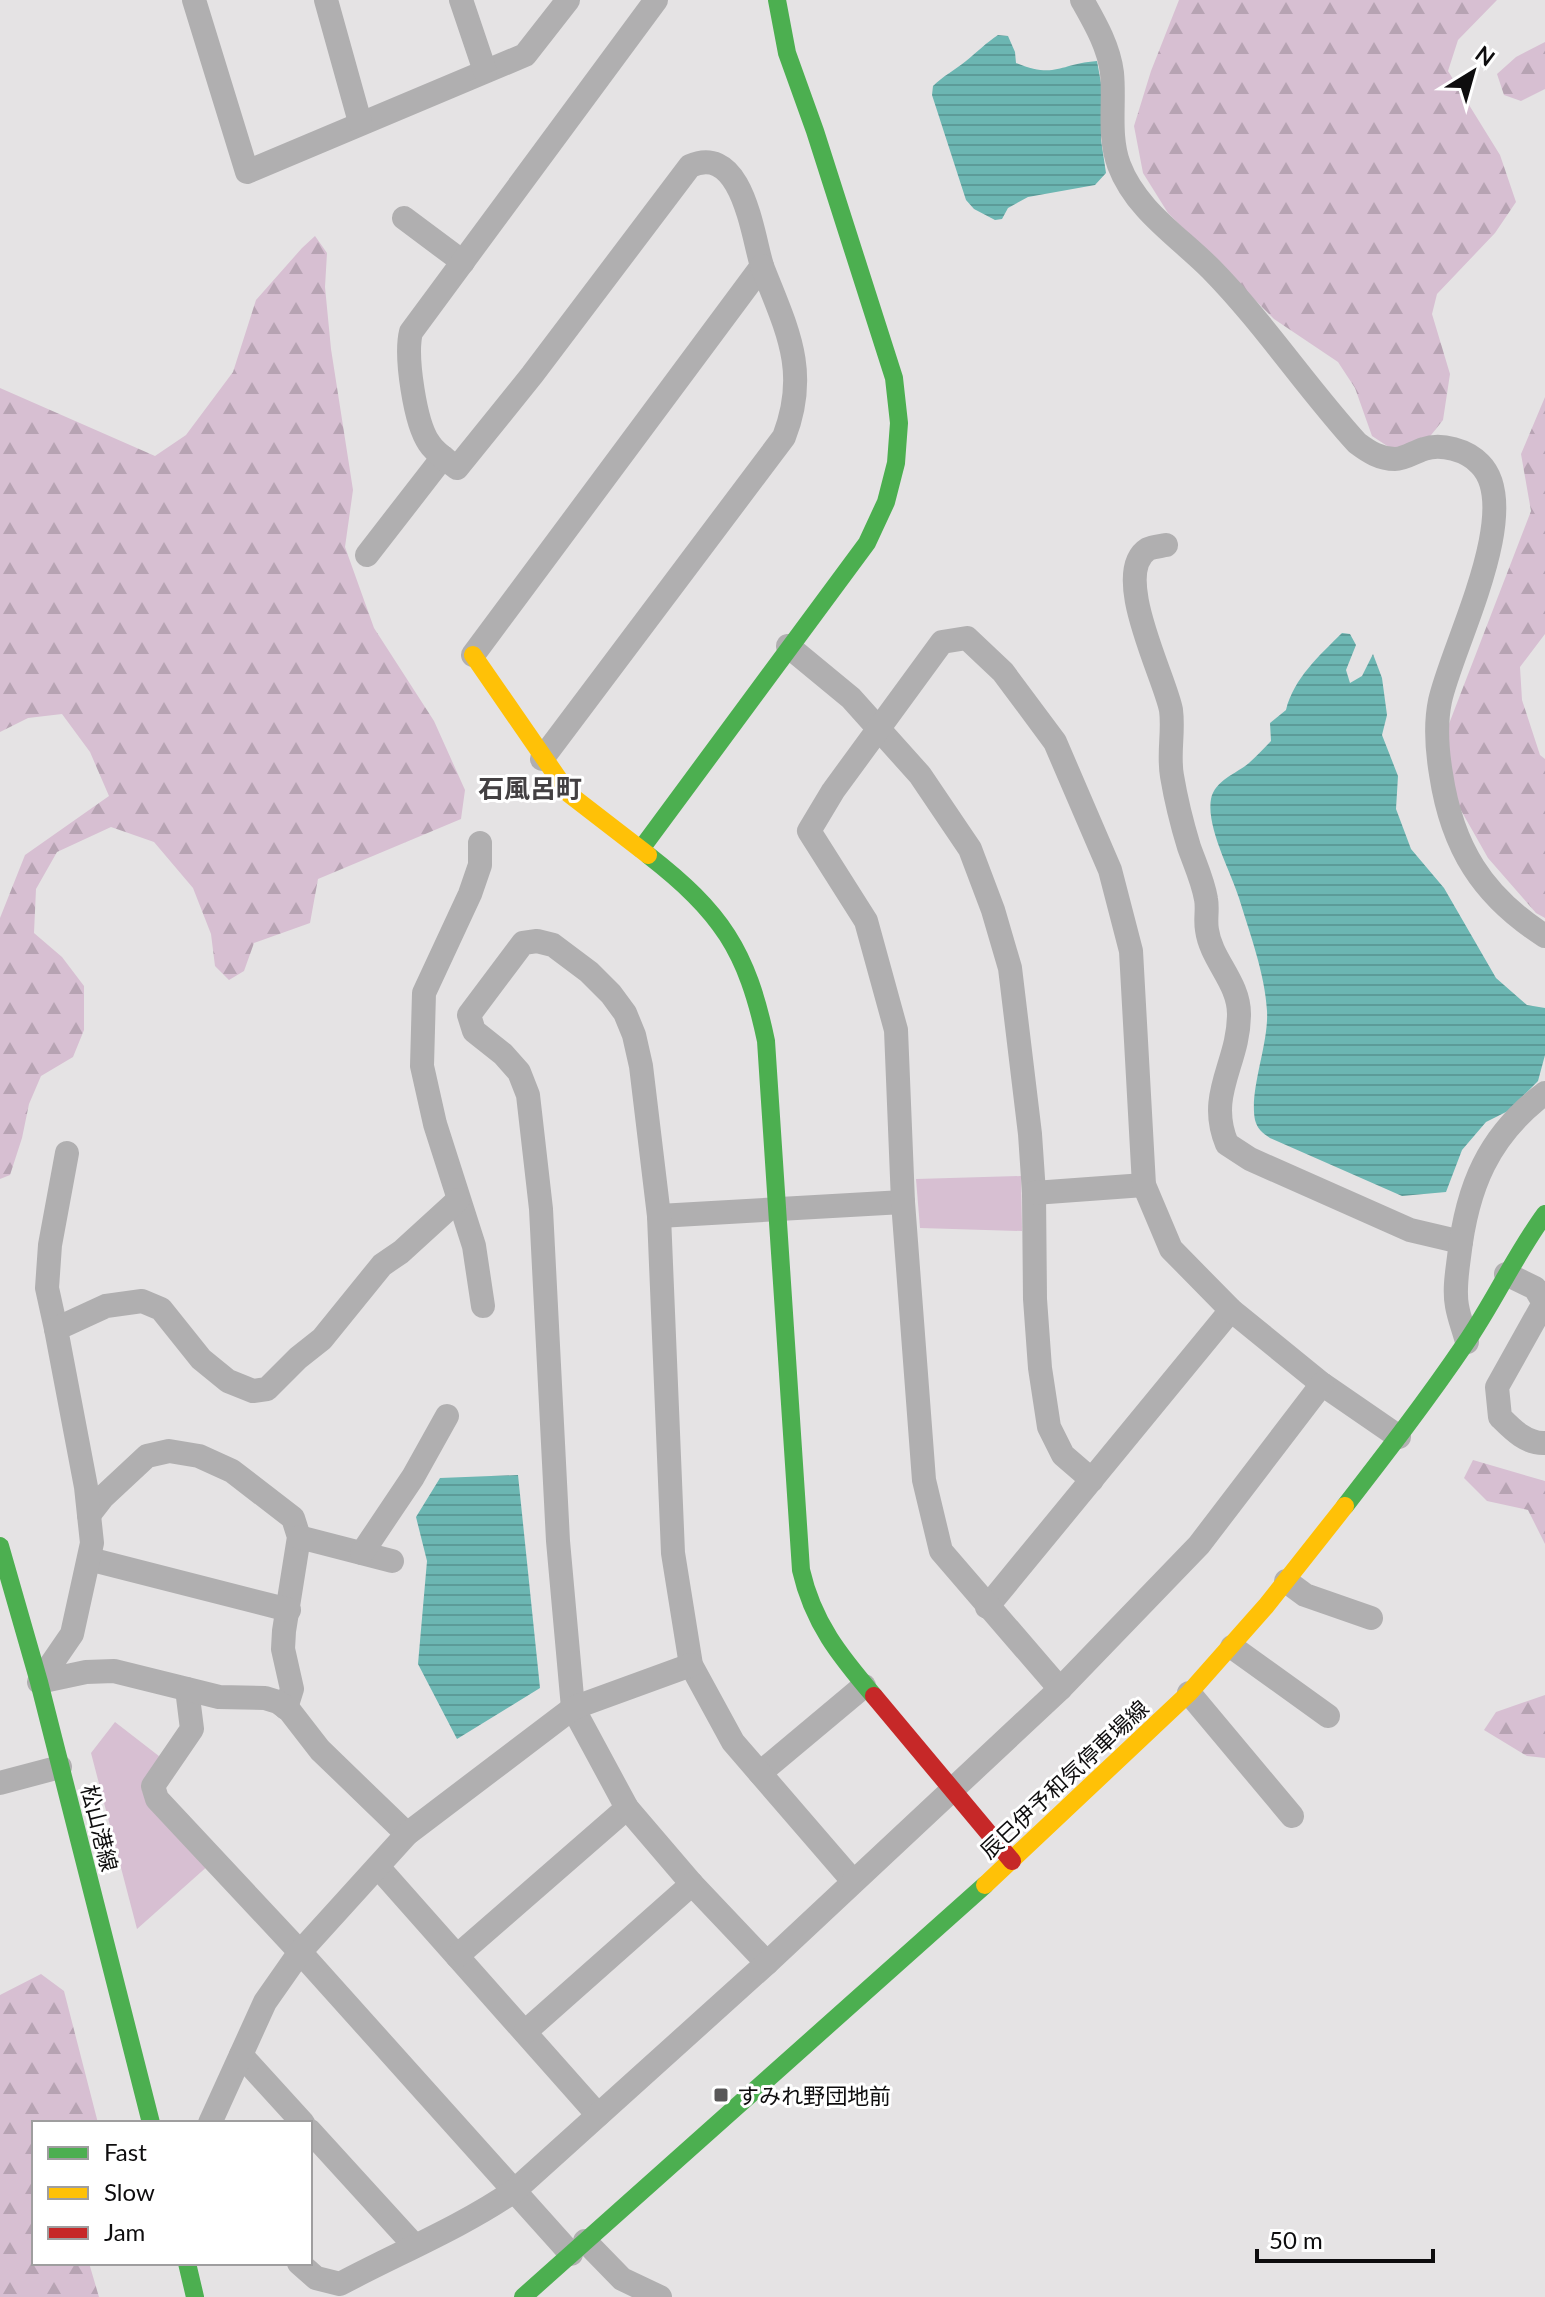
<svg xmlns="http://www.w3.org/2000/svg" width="1545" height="2297" viewBox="0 0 1545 2297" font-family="Lato,'Noto Sans JP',sans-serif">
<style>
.green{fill:#d7bfd2}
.forest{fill:url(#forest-firs)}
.water{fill:url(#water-rules)}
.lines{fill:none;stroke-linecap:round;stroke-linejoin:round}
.street{stroke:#b0afb0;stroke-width:24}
.fast{stroke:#4caf50;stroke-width:18}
.slow{stroke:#ffc107;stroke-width:18}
.jam{stroke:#c62828;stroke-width:18}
.poi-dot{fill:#595859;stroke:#fff;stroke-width:3}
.labels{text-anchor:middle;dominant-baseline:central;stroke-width:6;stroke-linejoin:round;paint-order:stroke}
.street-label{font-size:22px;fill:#0e0d0e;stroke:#fff}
.poi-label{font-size:22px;fill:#0e0d0e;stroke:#fff;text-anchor:start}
.quarter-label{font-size:26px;font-weight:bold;fill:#434042;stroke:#fff}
</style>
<defs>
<pattern id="forest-firs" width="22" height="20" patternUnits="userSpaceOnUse" patternTransform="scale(2)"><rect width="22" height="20" fill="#d7bfd2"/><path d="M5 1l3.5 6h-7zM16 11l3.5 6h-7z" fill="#b7a3b3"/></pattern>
<pattern id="water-rules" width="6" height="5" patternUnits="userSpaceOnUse" patternTransform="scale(2)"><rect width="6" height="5" fill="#6cb6b2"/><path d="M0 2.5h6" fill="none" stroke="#5c9b98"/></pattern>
</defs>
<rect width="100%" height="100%" fill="#e5e3e4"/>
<!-- green -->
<g class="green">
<path d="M1021,1176L1022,1231L920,1228L916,1179Z"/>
<path d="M115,1722L164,1760L142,1791L210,1864L137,1929L91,1753Z"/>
</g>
<!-- forest -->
<g class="forest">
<path d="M1179,0H1497L1458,40L1448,71L1500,155L1516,202L1495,233L1437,294L1432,314L1450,374L1443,420L1416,454L1401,455L1372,436L1355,388L1338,362L1274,319L1168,213L1143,173L1134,126L1151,71Z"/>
<path d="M1545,42V89L1521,101L1504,95L1497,74L1516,57Z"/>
<path d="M315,236L327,253L325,287L331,349L353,490L345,547L374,628L434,721L465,790L461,819L318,879L310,923L254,943L244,971L229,980L215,966L211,934L193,888L154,842L111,827L57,852L36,889L34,933L62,957L84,986V1030L73,1057L41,1076L29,1104L22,1138L10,1175L0,1179V918L25,855L109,796L90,752L62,714L28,718L0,732V388L155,456L186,435L233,372L256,300L302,248Z"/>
<path d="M1545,397V634L1520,667L1522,700L1540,755L1545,759V918L1536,913L1488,858L1454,798L1447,729L1531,511L1521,454Z"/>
<path d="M1473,1460L1545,1481V1544L1528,1510L1487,1501L1464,1478Z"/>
<path d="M1545,1695V1758L1527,1756L1484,1730L1496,1712Z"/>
<path d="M41,1974L64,1991L98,2123H34V2263H89L99,2297H0V1995Z"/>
</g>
<!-- water -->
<g class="water">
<path d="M998,35L1008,36L1015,52L1016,63C1056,79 1059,64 1097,61L1101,83V140L1106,173L1095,185L1028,197L1008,208L1002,219L995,220L974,209L966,200L932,95L933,86C943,76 955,70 966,61C977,52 986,43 998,35Z"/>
<path d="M1342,633L1350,634L1356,645L1346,670L1350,683L1362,676L1373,654L1382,678L1387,715L1382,735L1398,776L1396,809L1411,849L1444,888L1496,978L1527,1005L1545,1008V1055L1538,1081L1508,1111L1486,1122L1462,1150L1446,1192L1402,1196L1270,1138C1262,1133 1257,1128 1255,1120C1249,1090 1269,1044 1267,1011C1265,974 1250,934 1239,898C1231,872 1206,827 1211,799C1215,780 1236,774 1249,763C1257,756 1264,748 1271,741L1270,723L1286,710C1294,678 1319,656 1342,633Z"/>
<path d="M518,1475L540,1688L457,1739L418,1664L427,1561L416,1517L440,1478Z"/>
</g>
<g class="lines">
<!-- street -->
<g class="street">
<path d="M194,0L247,172L525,55L568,0"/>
<path d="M326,0L360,122"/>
<path d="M461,0L485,71"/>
<path d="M1082,0C1095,23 1109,47 1112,73C1115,103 1108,135 1119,165C1136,210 1178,236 1211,269C1264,323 1306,387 1357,443C1369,452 1380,459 1395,459C1405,459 1414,452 1424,449C1441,443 1467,450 1480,464C1525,509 1451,648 1440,701C1435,725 1437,750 1441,774C1452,847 1482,896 1545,936"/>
<path d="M404,218L463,262"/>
<path d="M1166,545C1161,546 1152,547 1148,549C1110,573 1165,677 1171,710C1174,732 1168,754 1172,776C1176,800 1182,824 1189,847C1195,864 1203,881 1206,899C1208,909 1205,920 1207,930C1211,960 1239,982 1239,1014C1239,1064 1206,1094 1227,1144L1250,1159L1410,1230L1461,1242"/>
<path d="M367,555L443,457"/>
<path d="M788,646L851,698L920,775L970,849L993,910L1010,968L1030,1134L1034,1193L1035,1299L1040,1368L1049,1427L1063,1455L1092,1480"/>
<path d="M473,655L762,266C752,233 742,143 690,166L532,375L457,468C448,461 435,453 429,443C415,423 405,356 411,332L656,0"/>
<path d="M542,759L784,437C810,370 786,328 762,266"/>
<path d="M480,843V865L470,894L424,993L422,1066L435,1124L474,1246L483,1306"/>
<path d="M1034,1193L1144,1185"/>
<path d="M659,1216L903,1202"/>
<path d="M1506,1274L1535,1288L1544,1303L1497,1387L1500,1417C1512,1429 1526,1444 1545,1443"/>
<path d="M56,1329L47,1288L50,1245L67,1153"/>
<path d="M1467,1342C1464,1330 1459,1318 1457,1306C1454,1290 1457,1273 1459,1257C1467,1187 1488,1136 1545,1093"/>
<path d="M89,1515L103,1497L147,1456L169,1451L199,1456L232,1471L293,1518L299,1537L284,1631L283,1649L292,1689L286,1708"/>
<path d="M299,1537L392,1561"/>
<path d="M362,1553L413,1477L447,1416"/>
<path d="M89,1559L289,1610"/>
<path d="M1286,1581L1305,1595L1371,1618"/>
<path d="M987,1607L1231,1310"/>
<path d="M1232,1647L1328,1716"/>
<path d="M187,1689L192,1729L153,1786L157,1799L300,1952L571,2254"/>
<path d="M1060,1689L941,1551L924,1480L903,1202L896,1030L866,921L809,831L833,791L942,642L967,638L1003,672L1055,742L1110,870L1131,951L1144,1185L1171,1249L1231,1310L1322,1384L1399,1437"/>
<path d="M1189,1693L1292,1816"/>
<path d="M760,1773L864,1686"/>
<path d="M0,1783L60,1767"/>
<path d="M407,1834L320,1750L289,1710L278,1702L265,1698L219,1697L114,1671L86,1672L39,1682L72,1634L92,1543L86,1487L56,1329L106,1306L142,1301L161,1309L201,1359L228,1381L253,1391L267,1389L298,1358L322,1339L382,1265L401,1252L458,1200"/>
<path d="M378,1867L598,2115"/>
<path d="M457,1956L627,1808"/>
<path d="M767,1963L692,1884L627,1808L573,1708L558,1541L541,1209L528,1095L519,1072L503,1054L474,1031L469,1015L523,943L537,941L553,945L589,972L611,994L625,1013L634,1035L641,1066L659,1216L673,1553L691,1665L733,1742L853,1881"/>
<path d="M525,2032L692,1884"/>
<path d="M241,2055L303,2123"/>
<path d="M210,2123L265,2002L300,1952L407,1834L573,1708L691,1665"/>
<path d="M310,2131L414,2245"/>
<path d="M585,2241L622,2279L660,2297"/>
<path d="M299,2263L316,2278L340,2284C398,2253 460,2228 514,2191L767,1963L1060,1689L1199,1545L1322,1384"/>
</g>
<!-- fast -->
<g class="fast">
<path d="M641,849L867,543L886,502L896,463L899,423L894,378L815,131L787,53L777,0"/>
<path d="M648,855C721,912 747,950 766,1041L801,1570C813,1623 840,1656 874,1696"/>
<path d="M1345,1506C1386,1453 1427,1400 1465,1344C1494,1302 1515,1255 1545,1214"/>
<path d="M0,1546L39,1682L151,2123"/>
<path d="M187,2263L195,2297"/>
<path d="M523,2297L985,1885"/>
</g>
<!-- slow -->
<g class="slow">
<path d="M473,655L569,794L648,855"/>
<path d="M985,1885L1189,1693L1266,1606L1345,1506"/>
</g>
<!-- jam -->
<path class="jam" d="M874,1696L1012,1861"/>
</g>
<!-- markers -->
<rect class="poi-dot" x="713" y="2087" width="16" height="16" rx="4"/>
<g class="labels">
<!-- street labels -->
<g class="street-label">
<text transform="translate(1064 1779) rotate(-43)">辰巳伊予和気停車場線</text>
<text transform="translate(100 1828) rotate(76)">松山港線</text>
</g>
<!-- poi labels -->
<g class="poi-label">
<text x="737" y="2095">すみれ野団地前</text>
</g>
<!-- quarter labels -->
<g class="quarter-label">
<text x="530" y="788">石風呂町</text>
</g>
</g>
<!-- legend -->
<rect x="32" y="2121" width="280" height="144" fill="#ffffff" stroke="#9f9e9f" stroke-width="2"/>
<rect x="48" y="2147" width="40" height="12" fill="#4caf50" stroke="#9f9e9f" stroke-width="2"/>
<text x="104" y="2161" font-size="24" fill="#0e0d0e">Fast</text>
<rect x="48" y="2187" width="40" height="12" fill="#ffc107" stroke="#9f9e9f" stroke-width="2"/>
<text x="104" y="2201" font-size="24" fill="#0e0d0e">Slow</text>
<rect x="48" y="2227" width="40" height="12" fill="#c62828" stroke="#9f9e9f" stroke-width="2"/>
<text x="104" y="2241" font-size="24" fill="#0e0d0e">Jam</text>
<!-- north arrow -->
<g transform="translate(1473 72) rotate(37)" stroke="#ffffff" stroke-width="6" paint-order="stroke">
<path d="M0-6L14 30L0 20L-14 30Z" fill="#0e0d0e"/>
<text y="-12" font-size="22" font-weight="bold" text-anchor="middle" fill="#0e0d0e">N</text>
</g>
<!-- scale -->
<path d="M1257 2249v12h176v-12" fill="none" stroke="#0e0d0e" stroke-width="4"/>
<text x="1269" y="2249" font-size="24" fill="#0e0d0e" stroke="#ffffff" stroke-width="6" paint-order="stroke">50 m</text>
</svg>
